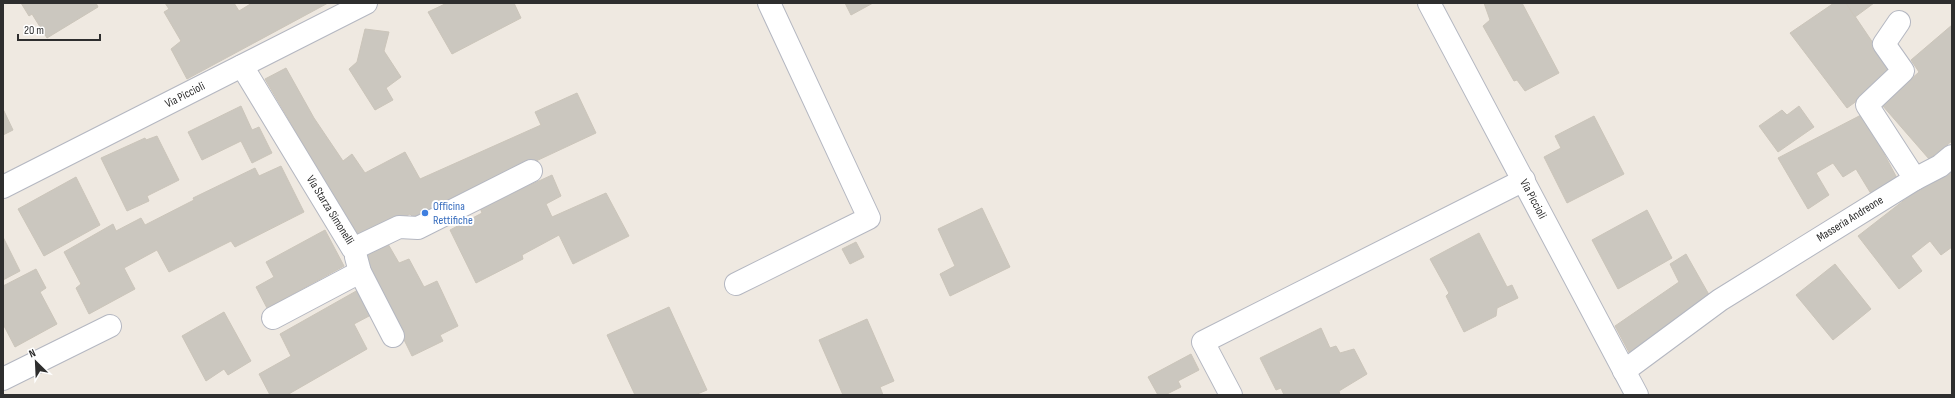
<svg xmlns="http://www.w3.org/2000/svg" width="1955" height="398" viewBox="0 0 1955 398" font-family="'Sofia Sans Condensed',sans-serif">
<style>
.building{fill:#cbc7bf;stroke:#cbc5ba}
.lines{fill:none;stroke-linecap:round;stroke-linejoin:round}
.street-casing{stroke:#b4b7c1;stroke-width:24}
.street{stroke:#fff;stroke-width:22}
.shop-dot{fill:#3f7fe0;stroke:#fff;stroke-width:1.5}
.labels{text-anchor:middle;dominant-baseline:central;stroke-width:4;stroke-linejoin:round;paint-order:stroke}
.street-label{font-size:12px;fill:#2e2e2e;stroke:#fff}
.shop-label{font-size:12px;fill:#366cbe;stroke:#fff;text-anchor:start}
</style>
<rect width="100%" height="100%" fill="#efe9e1"/>
<!-- building -->
<g class="building">
<path d="M21,3H96L98,7L47,38L32,14L29,16Z"/>
<path d="M165,3H234L239,11L252,3H328L187,79L171,49L181,41L164,12L169,9Z"/>
<path d="M447,3H514L521,18L452,54L428,12Z"/>
<path d="M845,3H873L851,15Z"/>
<path d="M1484,3H1522L1559,73L1525,91L1517,80L1514,81L1483,26L1490,20Z"/>
<path d="M1834,3H1846L1894,74L1847,108L1790,33Z"/>
<path d="M1846,3H1874L1855,17Z"/>
<path d="M1952,25V141L1929,159L1882,105L1919,72L1911,60Z"/>
<path d="M365,29L389,32L384,51L401,77L386,88L393,100L375,110L349,69L357,62Z"/>
<path d="M286,68L314,118L343,161L352,154L365,173L405,152L420,179L541,125L535,112L577,93L596,133L414,218L410,214L356,242L331,199L334,197L265,79Z"/>
<path d="M241,106L252,130L259,127L272,153L252,163L241,141L202,160L188,132Z"/>
<path d="M1799,106L1814,127L1778,152L1759,126L1782,110L1787,115Z"/>
<path d="M3,109L13,130L3,135Z"/>
<path d="M1863,114L1898,180L1873,197L1856,169L1843,177L1833,163L1816,173L1829,195L1808,209L1778,158Z"/>
<path d="M1594,116L1624,174L1567,203L1544,157L1561,148L1555,136Z"/>
<path d="M157,136L179,180L147,196L149,201L127,211L101,158L145,138L146,140Z"/>
<path d="M1952,163V247L1941,255L1930,241L1911,256L1922,271L1899,289L1858,236Z"/>
<path d="M281,166L304,212L235,247L231,241L169,272L157,250L124,268L135,289L89,314L76,288L81,284L64,252L113,224L116,231L141,218L145,225L194,200L193,198L255,168L259,176Z"/>
<path d="M552,175L561,196L546,204L552,217L606,193L629,236L573,264L559,235L522,255L523,259L476,283L450,230L482,213L480,208Z"/>
<path d="M76,177L100,225L44,256L18,209Z"/>
<path d="M982,208L1010,267L950,296L940,274L955,266L938,229Z"/>
<path d="M1647,210L1672,258L1618,289L1592,240Z"/>
<path d="M325,230L344,266L267,308L256,287L274,277L266,262Z"/>
<path d="M1479,233L1507,287L1512,285L1518,298L1497,308L1496,316L1464,332L1446,296L1449,293L1430,259Z"/>
<path d="M3,237L20,271L3,280Z"/>
<path d="M856,242L864,257L850,264L842,249Z"/>
<path d="M388,244L399,263L409,259L424,287L437,281L458,326L440,335L443,341L412,356L363,256Z"/>
<path d="M1686,254L1712,300L1631,356L1615,326L1679,282L1670,264Z"/>
<path d="M1835,264L1871,309L1833,340L1796,295Z"/>
<path d="M36,269L46,288L40,292L57,324L15,347L3,324V286Z"/>
<path d="M358,290L371,315L354,324L367,349L287,395H270L259,374L291,356L280,334Z"/>
<path d="M669,307L707,390L695,395H635L607,335Z"/>
<path d="M224,312L251,361L228,375L224,369L206,381L182,336Z"/>
<path d="M867,319L894,381L880,387L883,395H843L819,340Z"/>
<path d="M1321,328L1330,348L1336,346L1340,353L1354,349L1367,374L1339,391L1340,395H1284L1281,388L1276,390L1260,358Z"/>
<path d="M1191,354L1199,370L1178,381L1181,387L1165,395H1158L1148,377Z"/>
</g>
<g class="lines">
<defs>
<g id="street">
<path d="M1429,3L1637,395"/>
<path d="M242,66L353,249L399,227L418,228L531,171"/>
<path d="M1915,179L1940,166L1952,156"/>
<path d="M3,187L366,3"/>
<path d="M356,257L360,272L393,336"/>
<path d="M736,284L869,218L769,3"/>
<path d="M273,318L360,272"/>
<path d="M1624,371L1720,300L1915,179L1867,105L1903,71L1884,44L1899,22"/>
<path d="M3,379L110,326"/>
<path d="M1231,395L1203,342L1524,180"/>
</g>
</defs>
<!-- street casing -->
<use href="#street" class="street-casing"/>
<!-- street -->
<use href="#street" class="street"/>
</g>
<!-- markers -->
<circle class="shop-dot" cx="425" cy="213" r="4"/>
<g class="labels">
<!-- street labels -->
<g class="street-label">
<text transform="translate(185 95) rotate(-27)">Via Piccioli</text>
<text transform="translate(1533 199) rotate(62)">Via Piccioli</text>
<text transform="translate(330 210) rotate(58)">Via Starza Simonelli</text>
<text transform="translate(1850 219) rotate(-32)">Masseria Andreone</text>
</g>
<!-- shop labels -->
<g class="shop-label">
<text x="433" y="206">Officina<tspan x="433" dy="14">Rettifiche</tspan></text>
</g>
</g>
<!-- border -->
<rect width="1955" height="398" fill="none" stroke="#2e2e2e" stroke-width="8"/>
<!-- north arrow -->
<g transform="translate(36 362) rotate(336)" stroke="#ffffff" stroke-width="3" paint-order="stroke">
<path d="M0-3L7 15L0 10L-7 15Z" fill="#2e2e2e"/>
<text y="-6" font-size="11" font-weight="bold" text-anchor="middle" fill="#2e2e2e">N</text>
</g>
<!-- scale -->
<path d="M18 34v6h82v-6" fill="none" stroke="#2e2e2e" stroke-width="2"/>
<text x="24" y="34" font-size="12" fill="#2e2e2e" stroke="#ffffff" stroke-width="3" paint-order="stroke">20 m</text>
</svg>
